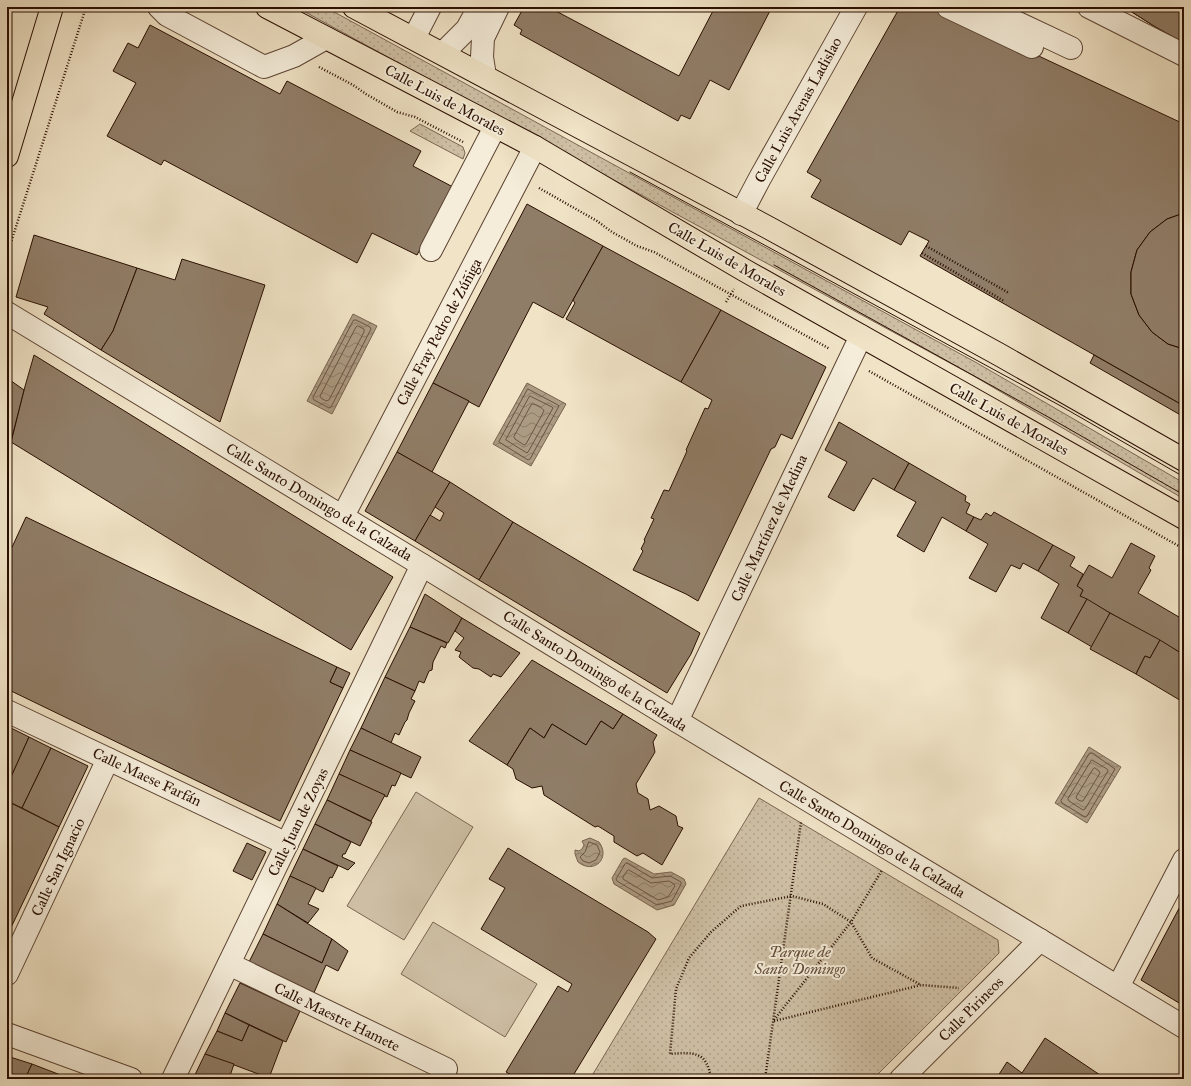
<svg xmlns="http://www.w3.org/2000/svg" width="1191" height="1086" viewBox="0 0 1191 1086" font-family="'IM FELL Great Primer',serif">
<style>
.grass{fill:url(#grass-dots);stroke:#7c6652}
.garden{fill:#cebfa4;stroke:#7c6652}
.water{fill:url(#water-waves);stroke:#78634f}
.lines{fill:none;stroke-linecap:round;stroke-linejoin:round}
.shore{stroke:#6a5442;stroke-width:1}
.building{fill:#907d67;stroke:#290e00}
.minor-casing{stroke:#5b4332;stroke-width:24}
.major-casing{stroke:#290e00;stroke-width:24}
.path{stroke:#290e00;stroke-width:2.5;stroke-dasharray:1 2;stroke-linecap:butt}
.minor{stroke:#f5edda;stroke-width:22}
.major{stroke:#f0e3c6;stroke-width:22}
.tram{stroke:#290e00;stroke-width:1}
.labels{text-anchor:middle;dominant-baseline:central;stroke-width:4;stroke-linejoin:round;paint-order:stroke}
.street-label{font-size:15px;fill:#290e00;stroke:#f5edda}
.park-label{font-size:15px;font-style:italic;fill:#634c39;stroke:#f5edda}
</style>
<defs>
<pattern id="grass-dots" width="8" height="8" patternUnits="userSpaceOnUse"><rect width="8" height="8" fill="#cebfa4"/><path d="M2 2h.1M6 6h.1" fill="none" stroke="#b1a38b" stroke-width="1.8" stroke-linecap="round"/></pattern>
<pattern id="water-waves" width="16" height="10" patternUnits="userSpaceOnUse"><rect width="16" height="10" fill="#ac9b83"/><path d="M0 5q4-4 8 0t8 0" fill="none" stroke="#8c7d69"/></pattern>
</defs>
<rect width="100%" height="100%" fill="#f0e3c6"/>
<filter id="stains"><feTurbulence type="fractalNoise" baseFrequency=".005" numOctaves="4"/><feColorMatrix values="0 0 0 0 .2 0 0 0 0 .09 0 0 0 0 .02 0 0 0 .5 -.17"/></filter>
<radialGradient id="worn" r=".72"><stop offset=".6" stop-color="#630" stop-opacity="0"/><stop offset="1" stop-color="#630" stop-opacity=".3"/></radialGradient>
<!-- grass -->
<g class="grass">
<path d="M296,7H325L977,363L1184,483V499L972,375Z"/>
<path d="M420,124L463,147L465,153L463,159L410,131Z"/>
<path d="M759,798L998,940L999,953L873,1079H590Z"/>
</g>
<!-- garden -->
<g class="garden">
<path d="M416,792L473,827L404,940L347,906Z"/>
<path d="M433,922L537,984L505,1037L401,974Z"/>
</g>
<!-- water -->
<g class="water">
<path d="M353,314L377,326L332,414L307,401Z"/>
<path d="M527,383L566,404L531,466L493,444Z"/>
<path d="M1089,747L1121,767L1087,823L1055,803Z"/>
<path d="M590,838L599,842C611,858 594,875 578,862L575,854V850L579,851L582,849L584,845L582,841Z"/>
<path d="M625,858L654,874L671,872L684,879L686,884L674,905L657,910L614,884L612,878L623,859Z"/>
</g>
<g class="lines">
<!-- shore -->
<g class="shore">
<path d="M354,320H356L370,327L371,329L331,407L329,408L314,400L313,398Z"/>
<path d="M358,326L364,329V332L329,400L326,401L321,398L320,396L356,327Z"/>
<path d="M528,389L558,405L559,406L530,459L528,460L499,442Z"/>
<path d="M530,396L552,407L553,408L528,452L527,453L506,440Z"/>
<path d="M532,404C536,404 543,408 544,411L526,444L524,445L515,439L514,437Z"/>
<path d="M1090,753H1092L1115,769L1087,816L1085,817L1062,803L1061,801Z"/>
<path d="M1092,760L1107,769L1108,771L1085,809L1083,810L1069,801L1068,799Z"/>
<path d="M1095,768L1099,771L1100,773L1083,801H1080L1077,799L1076,797L1093,769Z"/>
<path d="M589,842L597,845L600,852L596,860L589,863L583,861L580,857L585,852Z"/>
<path d="M627,863L652,878L670,876L681,882V884L672,901L657,905L617,881L616,879L625,864Z"/>
<path d="M629,870L651,883L669,881L674,884L675,886L668,897L658,900L623,879V877L627,871Z"/>
</g>
</g>
<!-- building -->
<g class="building">
<path d="M524,7H553L552,9L679,76L715,7H772L729,90L710,80L690,119L681,115L678,121L520,34L522,30L514,25Z"/>
<path d="M900,7H934L1184,124V151L1180,159L1184,161V213L1167,219L1150,232L1137,250L1131,272V294L1139,315L1152,332L1168,344L1184,349V406L920,256L929,241L909,231L901,245L811,197L821,180L807,172Z"/>
<path d="M1124,7H1184V43L1154,26Z"/>
<path d="M1124,7H1184V43L1154,26Z"/>
<path d="M150,25L280,94L287,81L421,151L413,166L453,187L417,255L372,233L357,263L164,160L161,165L107,136L136,83L113,71L128,43L138,48Z"/>
<path d="M527,204L603,246L563,318L533,302L479,407L433,383Z"/>
<path d="M1184,213V349L1168,344L1152,332L1139,315L1131,294V272L1137,250L1150,232L1167,219Z"/>
<path d="M34,235L137,268L113,331L101,350L44,314L48,307L16,297Z"/>
<path d="M603,246L721,310L681,382L566,319L575,303L573,300Z"/>
<path d="M182,259L265,285L220,422L101,350L113,331L137,268L175,280Z"/>
<path d="M721,310L826,367L792,439L781,434L775,447L771,449L698,601L686,594L633,570L643,551L641,549L645,541L644,540L654,519L651,518L664,490L669,491L687,451L686,450L705,408L708,409L712,400L681,382Z"/>
<path d="M34,355L393,577L351,650L11,442L24,390Z"/>
<path d="M1094,355L1184,406V417L1090,363Z"/>
<path d="M7,378L24,390L7,457Z"/>
<path d="M433,383L469,401L432,472L397,452Z"/>
<path d="M839,422L909,463L894,490L873,478L854,511L828,497L847,462L825,450Z"/>
<path d="M397,452L450,482L415,541L365,511Z"/>
<path d="M909,463L966,496L965,501L970,504L966,513L974,517L966,531L942,517L924,552L897,536L916,502L894,490Z"/>
<path d="M450,482L513,522L479,580L415,541L430,515L440,521L444,513L435,507Z"/>
<path d="M994,512L1053,545L1038,571L1023,563L1020,569L1011,565L996,592L969,578L988,544L966,531L974,517L981,520L986,513L991,516Z"/>
<path d="M26,517L337,667L330,682L343,688L280,821L7,689V558Z"/>
<path d="M513,522L700,633L691,654L667,693L479,580Z"/>
<path d="M1131,543L1155,556L1149,568L1151,570L1138,593L1184,620V648L1181,653L1080,596L1083,590L1077,586L1089,565L1112,578Z"/>
<path d="M1053,545L1075,557L1070,566L1083,574L1077,586L1083,590L1080,596L1087,599L1068,633L1041,618L1059,584L1038,571Z"/>
<path d="M425,594L462,618L448,643L410,627Z"/>
<path d="M1087,599L1110,613L1092,647L1068,633Z"/>
<path d="M1110,613L1160,640L1150,658L1145,656L1136,674L1090,649Z"/>
<path d="M462,618L520,653L501,677L493,674L491,677L479,669L473,668L459,657L461,652L455,650L464,638L455,631Z"/>
<path d="M410,627L447,643L445,648L441,646L433,662L432,670L429,671L424,683L419,681L415,691L385,677Z"/>
<path d="M1160,640L1184,655L1183,702L1136,674L1145,656L1150,658Z"/>
<path d="M532,660L623,714L613,729L601,721L586,745L552,724L544,738L530,728L507,765L469,741Z"/>
<path d="M337,667L350,673L343,688L330,682Z"/>
<path d="M385,677L415,691L411,699L415,701L409,713L407,720L405,722L399,735L395,733L391,743L361,728Z"/>
<path d="M623,714L657,735L653,742L655,752L636,784L638,793L648,799L650,810L659,806L676,816L678,826L683,828L662,865L643,853L637,856L614,842V836L598,826L595,827L544,795L542,786L532,788L516,779L513,769L507,765L530,728L544,738L552,724L586,745L601,721L613,729Z"/>
<path d="M7,726L29,737L7,786Z"/>
<path d="M361,728L421,757L411,778L350,750Z"/>
<path d="M29,737L51,748L22,808L7,801V786Z"/>
<path d="M51,748L88,766L59,827L22,808Z"/>
<path d="M350,750L401,773L395,786L392,785L387,797L339,774Z"/>
<path d="M339,774L385,795L371,821L327,800Z"/>
<path d="M327,800L372,822L360,846L315,824Z"/>
<path d="M7,801L59,827L7,936Z"/>
<path d="M315,824L351,842L345,854H343L342,857L355,863L348,870L303,849Z"/>
<path d="M247,843L266,852L252,880L233,871Z"/>
<path d="M508,848L648,932L656,939L571,1079H554L547,1075L545,1079H518L506,1072L558,986L568,992L572,984L481,929L505,888L489,879Z"/>
<path d="M303,849L338,866L332,878L330,877L323,892L290,876Z"/>
<path d="M290,876L316,888L308,904L319,909L308,923L277,904Z"/>
<path d="M1184,899V1006L1141,980Z"/>
<path d="M277,904L332,939L322,963L263,934Z"/>
<path d="M263,934L322,963L332,939L348,951L338,971L326,965L313,995L248,964Z"/>
<path d="M240,983L300,1011L286,1042L225,1013Z"/>
<path d="M225,1013L249,1025L242,1041L217,1031Z"/>
<path d="M249,1025L283,1041L269,1078L205,1054L217,1031L242,1041Z"/>
<path d="M1045,1038L1106,1079H996L1007,1062L1022,1073Z"/>
<path d="M205,1054L234,1064L229,1079H193Z"/>
<path d="M7,1056L32,1064L25,1079H7Z"/>
<path d="M32,1064L71,1079H25Z"/>
</g>
<g class="lines">
<defs>
<g id="minor">
<path d="M159,7L167,15L264,67L294,56L326,38"/>
<path d="M948,7L1032,47"/>
<path d="M984,7L1071,48"/>
<path d="M1089,7L1184,55"/>
<path d="M414,38L430,7"/>
<path d="M443,53L467,29L479,7"/>
<path d="M485,76L482,57L483,38L498,7"/>
<path d="M741,214L760,178L856,7"/>
<path d="M431,250L495,127"/>
<path d="M7,313L422,565L677,721L1184,1027"/>
<path d="M343,516L535,147"/>
<path d="M7,711L287,844"/>
<path d="M677,721L861,336"/>
<path d="M229,964L446,1069L441,1079"/>
<path d="M7,974L108,759"/>
<path d="M1118,987L1184,860"/>
<path d="M7,1034L131,1079"/>
<path d="M173,1079L422,565"/>
<path d="M901,1079L1040,940"/>
</g>
<g id="major">
<path d="M267,7L535,147L744,270L1184,518"/>
<path d="M354,7L769,228L1000,355L1184,460"/>
<path d="M7,156L52,7"/>
</g>
</defs>
<!-- minor casing -->
<use href="#minor" class="minor-casing"/>
<!-- major casing -->
<use href="#major" class="major-casing"/>
<!-- path -->
<g class="path">
<path d="M319,67L353,85L366,94L397,112L415,117L463,142"/>
<path d="M539,188L597,221L612,232L637,246L654,252L830,349"/>
<path d="M926,246L1009,293"/>
<path d="M922,253L1004,301"/>
<path d="M7,255L86,7"/>
<path d="M726,302L734,289"/>
<path d="M869,371L1184,549"/>
<path d="M774,1020L851,922L882,870"/>
<path d="M774,1021L921,985L959,988"/>
<path d="M711,1079C707,1051 694,1052 670,1054L676,989L689,958L711,932L741,906L792,896L823,904L851,922L872,958L921,985"/>
<path d="M765,1079L801,822"/>
</g>
<!-- minor -->
<use href="#minor" class="minor"/>
<!-- major -->
<use href="#major" class="major"/>
<!-- tram -->
<g class="tram">
<path d="M630,172L1059,405L1184,477"/>
<path d="M774,265L1050,418L1184,495"/>
</g>
</g>
<g class="labels">
<!-- street labels -->
<g class="street-label">
<text transform="translate(445 100) rotate(28)">Calle Luis de Morales</text>
<text transform="translate(798 110) rotate(-61)">Calle Luis Arenas Ladislao</text>
<text transform="translate(727 259) rotate(30)">Calle Luis de Morales</text>
<text transform="translate(439 332) rotate(-62)">Calle Fray Pedro de Zúñiga</text>
<text transform="translate(1009 419) rotate(29)">Calle Luis de Morales</text>
<text transform="translate(319 502) rotate(31)">Calle Santo Domingo de la Calzada</text>
<text transform="translate(769 528) rotate(-65)">Calle Martínez de Medina</text>
<text transform="translate(595 671) rotate(32)">Calle Santo Domingo de la Calzada</text>
<text transform="translate(147 777) rotate(25)">Calle Maese Farfán</text>
<text transform="translate(298 822) rotate(-64)">Calle Juan de Zoyas</text>
<text transform="translate(872 839) rotate(31)">Calle Santo Domingo de la Calzada</text>
<text transform="translate(58 867) rotate(-65)">Calle San Ignacio</text>
<text transform="translate(971 1009) rotate(-45)">Calle Pirineos</text>
<text transform="translate(337 1017) rotate(26)">Calle Maestre Hamete</text>
</g>
<!-- park labels -->
<g class="park-label">
<text x="800" y="952">Parque de<tspan x="800" dy="17">Santo Domingo</tspan></text>
</g>
</g>
<!-- margin -->
<rect width="1191" height="1086" fill="none" stroke="#f0e3c6" stroke-width="24"/>
<rect x="8" y="8" width="1175" height="1070" fill="none" stroke="#290e00" stroke-width="2"/>
<rect x="12" y="12" width="1167" height="1062" fill="none" stroke="#290e00"/>
<rect width="100%" height="100%" filter="url(#stains)"/>
<rect width="100%" height="100%" fill="url(#worn)"/>
</svg>
